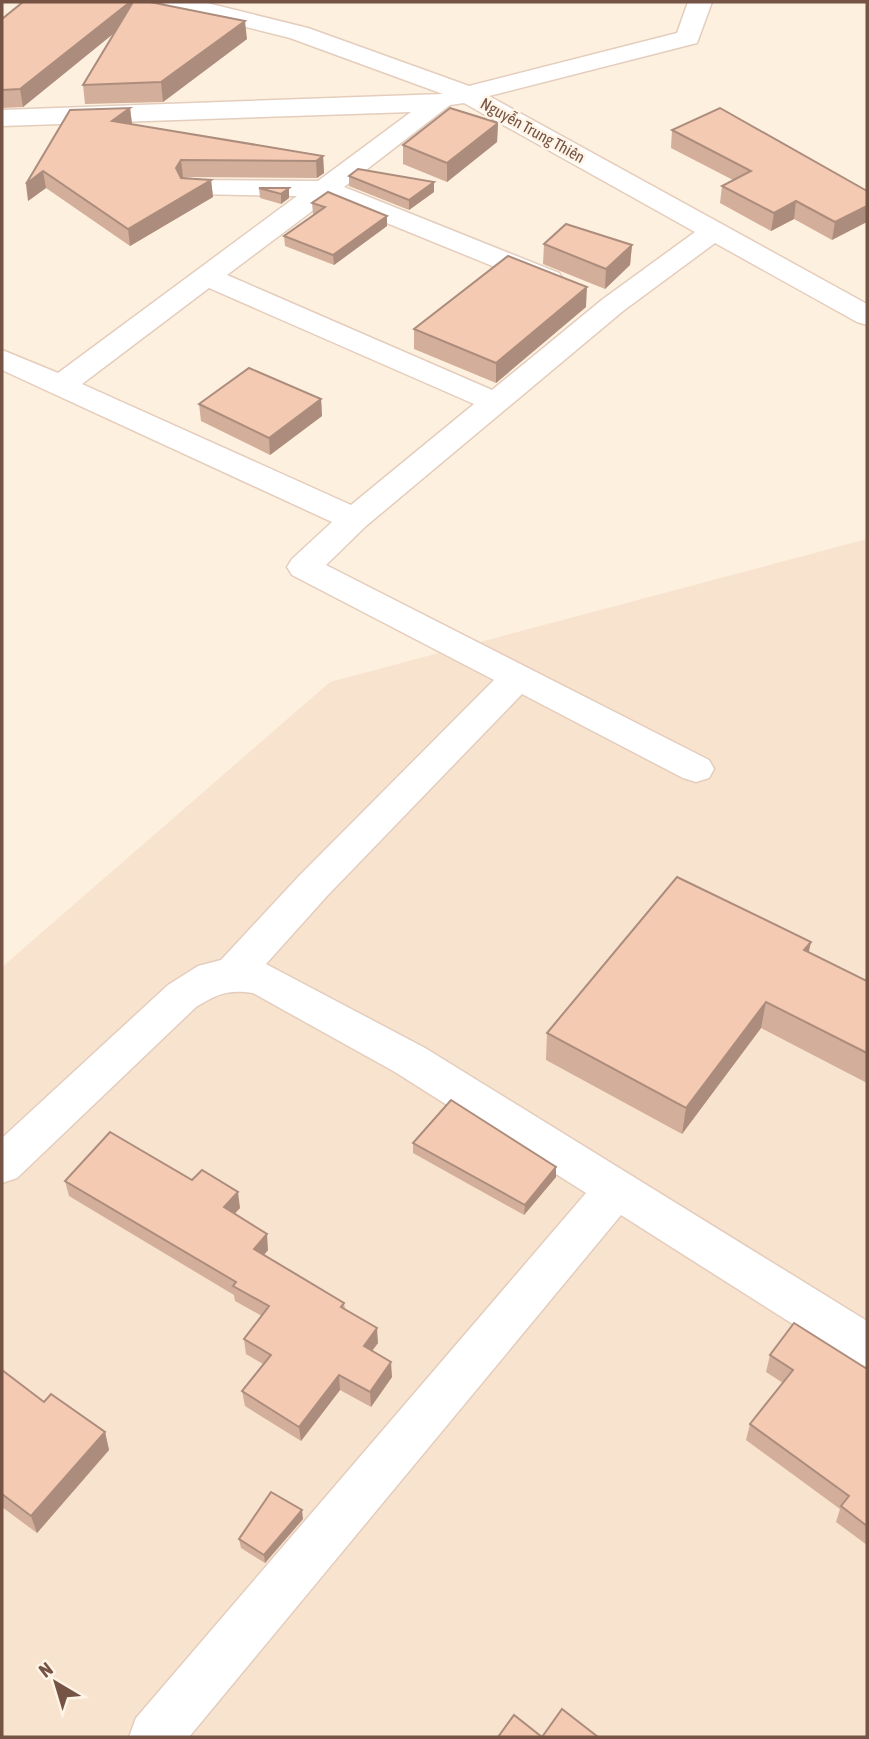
<svg xmlns="http://www.w3.org/2000/svg" width="869" height="1739" viewBox="0 0 869 1739" font-family="'Asap Condensed',sans-serif">
<style>
.residential{fill:#f8e3cf}
.lines{fill:none;stroke-linecap:round;stroke-linejoin:round}
.minor-casing{stroke:#e4cdbd;stroke-width:3}
.minor{fill:#fff;fill-rule:evenodd}
.wall{fill:#d3ae9a}
.shaded-wall{fill:#ac8d7d}
.building{fill:#f5cab3;stroke:#ac8d7d;stroke-width:2}
.labels{text-anchor:middle;dominant-baseline:central;stroke-width:5;stroke-linejoin:round;paint-order:stroke}
.far-street-label{font-size:16px;fill:#755345;stroke:#fff4e6}
</style>
<rect width="100%" height="100%" fill="#fef0de"/>
<!-- residential -->
<path class="residential" d="M867,539V1737H2V967L330,682Z"/>
<g class="lines">
<defs>
<path id="minor" d="M163,2H203L308,28L469,86L677,33L688,2H712L697,43L489,96L867,304V325L857,322L715,243L623,311L366,526L326,565L709,760L714,769L709,778L696,782L683,778L522,694L327,896L266,964L425,1048L867,1321V1367L851,1361L621,1215L189,1737H129L136,1718L586,1193L395,1072L253,993C228,989 217,994 196,1007L17,1178L2,1183V1138L168,985L198,966L221,960L299,876L494,680L292,575L287,567L292,559L332,522L2,370V350L58,373L297,196L193,194L183,192L180,186L183,180L318,181L411,112L2,126V110L443,94L290,38L167,7ZM464,103L695,232L603,299L492,390L227,275L328,199L539,285L549,288L559,285L563,279L559,273L344,187L450,105ZM209,288L474,404L351,505L82,384Z"/>
</defs>
<!-- minor casing -->
<use href="#minor" class="minor-casing"/>
<!-- minor -->
<use href="#minor" class="minor"/>
</g>
<!-- wall -->
<g class="wall">
<path d="M2,19L247,39L163,102L85,104L83,85L114,33L23,107L2,108Z"/>
<path d="M130,108L132,124L323,156L324,173L317,178L183,177L211,180L213,197L130,246L46,188L28,201L70,110Z"/>
<path d="M498,123L497,142L447,182L403,164V145Z"/>
<path d="M672,130L867,191L832,240L794,219L771,231L720,203L722,186L733,180L671,148Z"/>
<path d="M349,176L434,192L409,210L349,186Z"/>
<path d="M259,188H289V198L281,204L260,198Z"/>
<path d="M312,203L387,216V226L334,265L285,246L284,236L315,215L313,214Z"/>
<path d="M544,244L632,245L630,265L605,289L543,264Z"/>
<path d="M586,307L496,383L414,349V329Z"/>
<path d="M321,399L322,416L270,455L201,421L199,404Z"/>
<path d="M811,942L808,952L867,981V1083L761,1028L682,1134L546,1060L547,1033Z"/>
<path d="M413,1143L556,1167V1177L524,1215L413,1153Z"/>
<path d="M65,1181L240,1208L235,1213L268,1250L264,1255L344,1303L345,1309L378,1343L372,1351L392,1377L371,1407L340,1390L301,1441L245,1406L242,1391L263,1364L246,1354L244,1339L262,1316L235,1301L234,1295L69,1196Z"/>
<path d="M770,1355L867,1369V1545L836,1522L840,1509L746,1440L750,1424L783,1383L766,1372Z"/>
<path d="M2,1370L44,1402L105,1432L109,1450L37,1533L2,1507Z"/>
<path d="M303,1519L265,1563L241,1548L239,1539Z"/>
</g>
<!-- shaded-wall -->
<g class="shaded-wall">
<path d="M130,2H132L134,17L23,107L20,89Z"/>
<path d="M245,21L247,39L163,102L161,82Z"/>
<path d="M130,108L132,124L112,121Z"/>
<path d="M498,123L497,142L447,182V163Z"/>
<path d="M323,156L324,173L317,178L316,161Z"/>
<path d="M181,160L183,177L178,185L176,168Z"/>
<path d="M43,171L46,188L28,201L26,184Z"/>
<path d="M211,180L213,197L130,246L128,229Z"/>
<path d="M434,182V192L409,210V200Z"/>
<path d="M289,188V198L281,204V194Z"/>
<path d="M796,201L794,219L771,231L774,213Z"/>
<path d="M867,206V222L832,240L835,222Z"/>
<path d="M387,216V226L334,265L333,255Z"/>
<path d="M632,245L630,265L605,289L606,269Z"/>
<path d="M587,287L586,307L496,383V363Z"/>
<path d="M321,399L322,416L270,455L269,438Z"/>
<path d="M811,942L805,969L804,950Z"/>
<path d="M766,1002L761,1028L682,1134L686,1108Z"/>
<path d="M556,1167V1177L524,1215L525,1205Z"/>
<path d="M238,1192L240,1208L227,1222L224,1207Z"/>
<path d="M267,1234L268,1250L256,1264L254,1249Z"/>
<path d="M377,1328L378,1343L364,1361V1346Z"/>
<path d="M391,1362L392,1377L371,1407L370,1392Z"/>
<path d="M339,1375L340,1390L301,1441L299,1427Z"/>
<path d="M105,1432L109,1450L37,1533L31,1516Z"/>
<path d="M302,1510L303,1519L265,1563L264,1555Z"/>
</g>
<!-- building -->
<g class="building">
<path d="M23,2H130L20,89L2,90V19Z"/>
<path d="M133,2H150L245,21L161,82L83,85Z"/>
<path d="M130,108L112,121L323,156L316,161L181,160L176,168L181,178L211,180L128,229L43,171L26,184L70,110Z"/>
<path d="M450,108L498,123L447,163L403,145Z"/>
<path d="M720,108L867,191V206L835,222L796,201L774,213L722,186L751,171L672,130Z"/>
<path d="M358,169L434,182L409,200L349,176Z"/>
<path d="M259,188H289L281,194Z"/>
<path d="M328,192L387,216L333,255L284,236L325,207L312,203Z"/>
<path d="M566,224L632,245L606,269L544,244Z"/>
<path d="M508,256L587,287L496,363L414,329Z"/>
<path d="M249,368L321,399L269,438L199,404Z"/>
<path d="M677,877L811,942L804,950L867,981V1053L766,1002L686,1108L547,1033Z"/>
<path d="M451,1100L556,1167L525,1205L413,1143Z"/>
<path d="M110,1132L192,1180L202,1170L238,1192L224,1207L267,1234L254,1249L344,1303L341,1307L377,1328L364,1346L391,1362L370,1392L339,1375L299,1427L242,1391L271,1355L244,1339L269,1306L233,1286L236,1282L65,1181Z"/>
<path d="M794,1323L867,1369V1526L841,1506L849,1496L750,1424L793,1370L770,1355Z"/>
<path d="M2,1370L44,1402L51,1394L105,1432L31,1516L2,1494Z"/>
<path d="M271,1492L302,1510L264,1555L239,1539Z"/>
<path d="M562,1709L598,1737H498L514,1715L542,1737Z"/>
</g>
<g class="labels">
<!-- far-street labels -->
<g class="far-street-label">
<text transform="translate(533 130) rotate(29)">Nguyễn Trung Thiên</text>
</g>
</g>
<!-- border -->
<rect width="869" height="1739" fill="none" stroke="#755345" stroke-width="7"/>
<!-- north arrow -->
<g transform="translate(56 1683) rotate(322)" stroke="#fff4e6" stroke-width="5" paint-order="stroke">
<path d="M0-5L12 26L0 18L-12 26Z" fill="#755345"/>
<text y="-10" font-size="19" font-weight="bold" text-anchor="middle" fill="#755345">N</text>
</g>
</svg>
